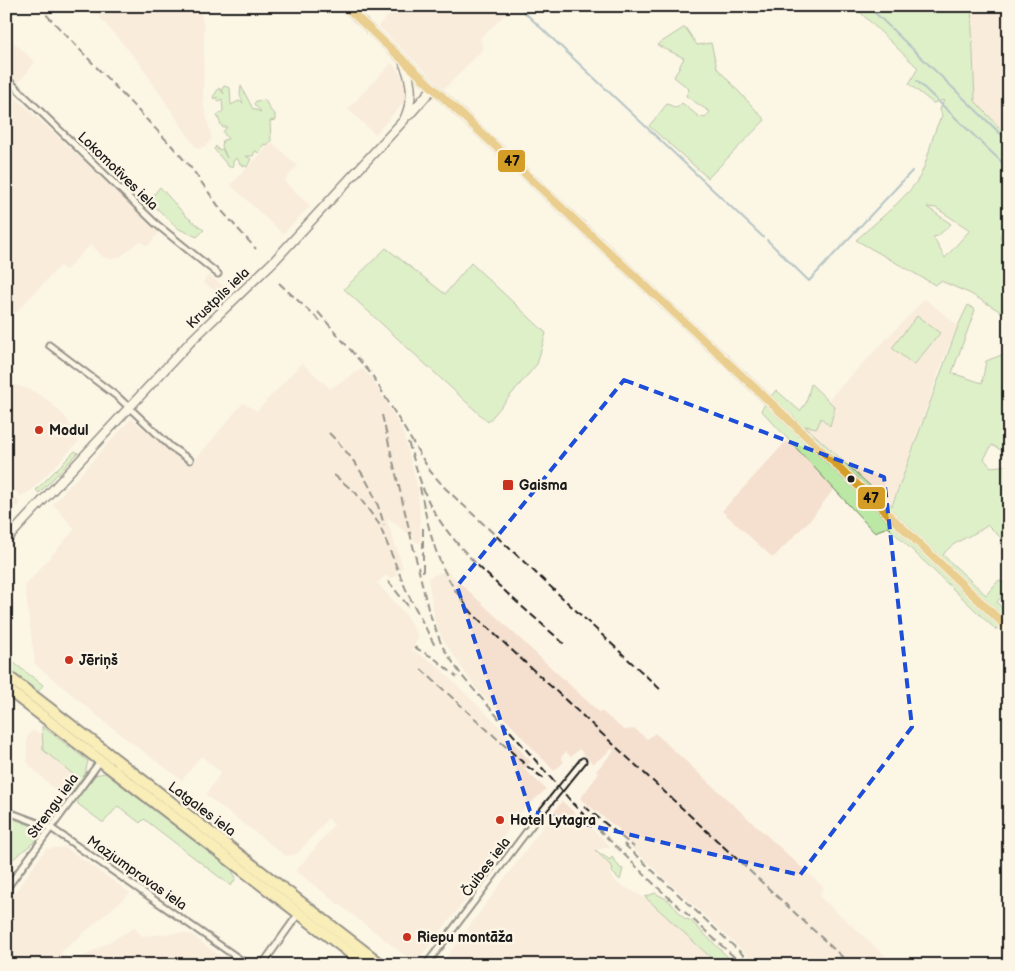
<svg xmlns="http://www.w3.org/2000/svg" width="1015" height="971" viewBox="0 0 1015 971" font-family="'Balsamiq Sans',sans-serif">
<style>
.built{fill:#f5e0cf}
.green{fill:#bbe8a5;stroke:#6c8260;fill-rule:evenodd}
.lines{fill:none;stroke-linecap:round;stroke-linejoin:round}
.stream{stroke:#638d9e;stroke-width:2}
.street-casing{stroke:#1c1c1c;stroke-width:9}
.secondary-casing{stroke:#1c1c1c;stroke-width:11}
.highway-casing{stroke:#1c1c1c;stroke-width:14}
.street{stroke:#fcf5e5;stroke-width:5}
.secondary{stroke:#fcf5e5;stroke-width:8}
.highway{stroke:#f5e382;stroke-width:10}
.rail{stroke:#1c1c1c;stroke-width:2;stroke-dasharray:8 4;stroke-linecap:butt}
.bus-1-casing{stroke:#fcf5e5;stroke-width:11}
.bus-1{stroke:#d49d25;stroke-width:8}
.marked{fill:none;stroke:#1d4ed8;stroke-width:4;stroke-dasharray:10 6;stroke-linejoin:round}
.poi-dot{fill:#c8321e;stroke:#fcf5e5;stroke-width:2}
.bus-dot{fill:#1c1c1c;stroke:#fcf5e5;stroke-width:2}
.labels{text-anchor:middle;dominant-baseline:central;stroke-width:5;stroke-linejoin:round;paint-order:stroke}
.street-label{font-size:14px;fill:#1c1c1c;stroke:#fcf5e5}
.poi-label{font-size:14px;font-weight:bold;fill:#1c1c1c;stroke:#fcf5e5;text-anchor:start}
.line-badge{stroke:#fcf5e5;stroke-width:2}
.pale-badge-label{font-size:14px;text-anchor:middle;font-weight:bold;fill:#111}
</style>
<rect width="100%" height="100%" fill="#fcf5e5"/>
<filter id="ink" filterUnits="userSpaceOnUse"><feTurbulence type="fractalNoise" baseFrequency=".02" numOctaves="2"/><feDisplacementMap in="SourceGraphic" scale="10" xChannelSelector="R" yChannelSelector="G"/><feConvolveMatrix kernelMatrix="1 2 1 2 8 2 1 2 1" color-interpolation-filters="sRGB"/></filter>
<g filter="url(#ink)">
<!-- built -->
<g class="built">
<path d="M90,6H199L204,27L203,104L212,139L205,146L197,149L138,61Z"/>
<path d="M398,6H510L512,8L480,38L483,49L444,89L378,26Z"/>
<path d="M971,6H1009V138L975,101Z"/>
<path d="M6,35L35,62L18,83L6,73Z"/>
<path d="M392,63L404,80L407,99L375,134L348,109Z"/>
<path d="M6,89L160,231L148,246L140,241L121,256L112,259L103,257L91,244L66,270L60,266L15,313L6,309Z"/>
<path d="M272,142L297,166L284,181L310,206L283,234L231,185Z"/>
<path d="M208,275L225,287L219,294L203,282Z"/>
<path d="M925,299L958,326L944,357L892,506L804,425Z"/>
<path d="M302,363L330,389L362,369L371,377L402,430L418,489L421,540L418,543L415,541L412,532L407,533L386,517L403,568L396,570L397,575L390,579L386,575L377,583L405,614L419,637L411,650L434,663L497,724L531,762L524,769L546,789L521,812L499,843L496,859L484,877L415,963L296,871L334,825L328,818L297,854L286,856L206,795L221,772L201,756L182,780L120,734L35,664L25,586L75,529L53,504L131,419L191,465L243,403L257,411Z"/>
<path d="M6,382L33,391L49,401L67,419L78,442L32,490L21,496L6,483Z"/>
<path d="M792,435L840,481L811,519L773,558L722,511Z"/>
<path d="M6,490L20,503L6,518Z"/>
<path d="M446,570L599,712L601,711L624,730L635,729L647,739L655,733L823,887L819,896L895,965H758L617,834L620,830L580,799L599,773L596,771L614,751L612,749L593,764L579,749L571,757L566,752L561,757L564,762L554,771L475,687L442,638L435,621L428,578Z"/>
<path d="M32,731L42,734L78,775L61,795L32,768L27,761V738Z"/>
<path d="M562,801L611,847L595,850L613,868L609,872L617,883L650,901L719,965H441Z"/>
<path d="M65,847L130,893L60,953L66,961L73,957L76,961L134,928L142,936L181,933L192,935L231,965H6V933L13,929L6,924V905L46,849Z"/>
</g>
<!-- green -->
<g class="green">
<path d="M866,6H971L975,101L1009,138V194L1000,239L1009,249V310L1003,313L971,294L941,281L935,285L856,240C873,225 902,201 915,184C930,164 929,137 942,116L940,109L944,100L933,103L909,84L918,68L861,13ZM927,207L936,208L970,230L945,258L933,237L938,236L951,224Z"/>
<path d="M685,27L697,45L711,43L717,68L765,120L708,178L649,126L667,104L677,108L682,103L698,116L705,118L710,112L686,96L689,89L674,77L684,58L657,45Z"/>
<path d="M224,86L230,88L231,105L239,101L243,103L240,95L241,86L253,109L261,112L254,104L256,101L265,100L271,111L275,114V120L270,121L271,141L267,145L264,144L259,153L255,151L253,156H246L251,159L247,167L240,164L237,158L233,161V167H229L214,149L216,146L218,150L222,149L227,158L222,146L223,140L228,139L223,132L227,127H222L217,115L223,111L222,99L218,101L217,97L214,99L213,97L219,88L224,94L222,89Z"/>
<path d="M160,187L186,216L204,230L197,237L179,229L149,201Z"/>
<path d="M386,248L445,294L471,263L546,333L537,364L488,422L344,289Z"/>
<path d="M968,305L975,310L952,373L982,383L986,361L1007,353L1009,355V464L1001,450L992,445L984,459L991,467L1009,465V546L988,525C976,535 951,541 943,555L986,595L999,580L1009,587L997,602L1008,617L996,630L888,527L874,532L761,410L776,390L800,411L806,403L811,384L835,407L830,426L821,418L817,428L805,426L892,506L958,326Z"/>
<path d="M917,316L940,333L914,365L892,348Z"/>
<path d="M75,451L78,453L39,493L36,490Z"/>
<path d="M6,657L43,685L38,692L6,667Z"/>
<path d="M42,726L88,761L85,774L71,793H66L65,787L74,775L43,750Z"/>
<path d="M105,773L231,869L236,878L231,886L144,819L140,823L118,806L104,822H102L78,804L77,799L95,775Z"/>
<path d="M6,816L37,828L38,839L8,863L6,862Z"/>
<path d="M595,850L610,860L612,857L620,868L623,869L620,880L612,872L613,868Z"/>
<path d="M655,893L668,900L685,919L690,920L736,965H719L645,897Z"/>
</g>
<g class="lines">
<!-- stream -->
<g class="stream">
<path d="M868,6L1009,142"/>
<path d="M522,10L763,237"/>
<path d="M872,10L876,6"/>
<path d="M917,81L1009,169"/>
<path d="M767,240L809,281L912,171"/>
</g>
<defs>
<g id="street">
<path d="M6,78L155,223L218,274"/>
<path d="M49,345L119,398L171,447L190,460"/>
<path d="M6,811L51,828L248,965"/>
<path d="M6,889L101,760"/>
<path d="M262,965L299,913"/>
<path d="M426,965L540,814L583,761"/>
</g>
<g id="secondary">
<path d="M345,6L768,400L1009,629"/>
<path d="M409,115L433,88"/>
<path d="M6,540L193,339L275,260L404,120C413,100 413,84 404,64"/>
</g>
<g id="highway">
<path d="M6,675L382,965"/>
<path d="M6,688L366,965"/>
</g>
</defs>
<!-- street casing -->
<use href="#street" class="street-casing"/>
<!-- secondary casing -->
<use href="#secondary" class="secondary-casing"/>
<!-- highway casing -->
<use href="#highway" class="highway-casing"/>
<!-- street -->
<use href="#street" class="street"/>
<!-- secondary -->
<use href="#secondary" class="secondary"/>
<!-- highway -->
<use href="#highway" class="highway"/>
<!-- rail -->
<g class="rail">
<path d="M38,6L171,145L192,169L222,211L256,249"/>
<path d="M279,283L320,321"/>
<path d="M318,312L372,375L430,471L445,488L662,691"/>
<path d="M382,415L428,609L442,646L462,676L577,808"/>
<path d="M329,433C356,460 374,487 384,525"/>
<path d="M408,442C416,465 421,489 433,510C460,557 523,606 564,644"/>
<path d="M334,475L356,493L379,524L407,592L436,648"/>
<path d="M420,487C430,538 439,575 474,615L851,965"/>
<path d="M423,572V527"/>
<path d="M388,581L408,606"/>
<path d="M414,647L434,658L457,677"/>
<path d="M421,669L528,767L546,780"/>
<path d="M572,803L655,885L743,965"/>
<path d="M584,806L634,847"/>
<path d="M624,844L754,965"/>
</g>
<defs>
<path id="bus-1" d="M345,6L768,400L1009,629"/>
</defs>
<!-- bus-1 casing -->
<use href="#bus-1" class="bus-1-casing"/>
<!-- bus-1 -->
<use href="#bus-1" class="bus-1"/>
</g>
</g>
<!-- marked area -->
<path d="M0 0H1015V971H0ZM624,380L884,477L912,727L800,875L530,811L457,586Z" fill="#fcf5e5" fill-opacity=".55" fill-rule="evenodd"/>
<path class="marked" d="M624,380L884,477L912,727L800,875L530,811L457,586Z"/>
<!-- markers -->
<g class="poi-dot">
<circle cx="39" cy="430" r="5"/>
<rect x="502" y="479" width="12" height="12" rx="2.5"/>
<circle cx="69" cy="660" r="5"/>
<circle cx="500" cy="820" r="5"/>
<circle cx="407" cy="937" r="5"/>
</g>
<circle class="bus-dot" cx="851" cy="479" r="4.5"/>
<g class="labels">
<!-- street labels -->
<g class="street-label">
<text transform="translate(118 171) rotate(44)">Lokomotīves iela</text>
<text transform="translate(218 298) rotate(-44)">Krustpils iela</text>
<text transform="translate(53 806) rotate(-54)">Strengu iela</text>
<text transform="translate(202 809) rotate(37)">Latgales iela</text>
<text transform="translate(486 867) rotate(-53)">Čuibes iela</text>
<text transform="translate(137 873) rotate(35)">Mazjumpravas iela</text>
</g>
<!-- poi labels -->
<g class="poi-label">
<text x="49" y="430">Modul</text>
<text x="519" y="485">Gaisma</text>
<text x="79" y="660">Jēriņš</text>
<text x="510" y="820">Hotel Lytagra</text>
<text x="417" y="937">Riepu montāža</text>
</g>
</g>
<g class="line-badge">
<rect x="497" y="149" width="29" height="24" rx="5" fill="#d49d25"/>
<rect x="857" y="486" width="29" height="24" rx="5" fill="#d49d25"/>
</g>
<g class="pale-badge-label">
<text x="512" y="166">47</text>
<text x="871" y="503">47</text>
</g>
<!-- margin -->
<rect width="1015" height="971" fill="none" stroke="#fcf5e5" stroke-width="25"/>
<rect x="12" y="12" width="990" height="946" fill="none" stroke="#1c1c1c" stroke-width="2" filter="url(#ink)"/>
</svg>
